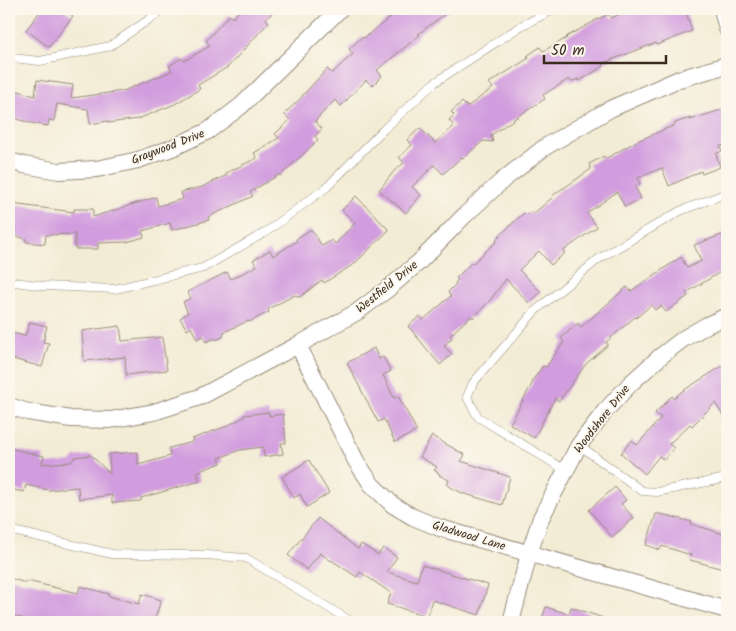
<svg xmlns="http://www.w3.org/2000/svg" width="736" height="631" viewBox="0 0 736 631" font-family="Kalam,sans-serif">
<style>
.building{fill:#d29dde}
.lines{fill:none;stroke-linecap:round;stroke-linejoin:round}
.service-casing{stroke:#978b7a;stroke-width:9}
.minor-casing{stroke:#978b7a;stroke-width:18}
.service{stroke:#fff;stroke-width:8}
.minor{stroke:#fff;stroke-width:16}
.labels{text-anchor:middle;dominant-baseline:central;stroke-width:4;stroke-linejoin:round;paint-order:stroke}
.street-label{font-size:12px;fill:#3b2a1e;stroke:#fbf7ec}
</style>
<rect width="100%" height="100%" fill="#fbf7ec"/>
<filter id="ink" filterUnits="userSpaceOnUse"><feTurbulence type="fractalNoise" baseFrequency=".02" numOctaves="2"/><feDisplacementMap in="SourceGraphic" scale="10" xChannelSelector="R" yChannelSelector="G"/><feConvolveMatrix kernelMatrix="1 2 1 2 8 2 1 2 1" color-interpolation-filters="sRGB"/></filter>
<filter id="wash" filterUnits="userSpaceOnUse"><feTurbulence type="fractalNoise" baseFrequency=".0096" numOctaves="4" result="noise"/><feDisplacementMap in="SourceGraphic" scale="20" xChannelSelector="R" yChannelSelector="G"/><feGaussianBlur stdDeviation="1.12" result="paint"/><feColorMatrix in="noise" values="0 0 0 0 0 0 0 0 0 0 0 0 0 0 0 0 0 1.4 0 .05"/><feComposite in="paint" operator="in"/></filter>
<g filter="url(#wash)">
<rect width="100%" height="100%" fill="#f3ecd5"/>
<g id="blocks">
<!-- building -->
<g class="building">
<path d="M42,9H63L73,16L49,47L26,30Z"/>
<path d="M241,9H276L266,19L269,22L228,67L198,85L200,89L175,104L138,119L108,123V121L90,124L88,109L57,104L54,121L49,120L48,126L31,123L9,117V88L35,96L37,80L73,85L71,98L123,91L172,71L169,66L181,58L184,61L210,46L206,41L229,15L233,18Z"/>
<path d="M401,9H452L418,34L420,35L377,70L382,76L372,86L366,80L341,106L335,100L315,121L322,129L315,136L318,140L280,176V174L250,192L253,196L208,217L209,220L172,230L170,223L142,231L144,237L127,242L98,243V249H75V234L46,235L45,244L26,242V239L9,234V201L19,205L74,212V209H93V217L156,197L158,206L183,199L181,192L202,187L227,175L226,173L257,158L254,153L279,138L275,134L290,120L284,114L303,96H302L327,69L332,73L353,54L349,49L362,37L364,38Z"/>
<path d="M631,9L633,14L649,9H685L692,31L657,45L656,43L603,63L604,66L579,81L578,79L571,82L569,79L543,95L545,99L526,111L491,135L493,142L483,141L463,158L462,157L443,174L434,165L412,187L421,195L406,213L379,190L395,170L404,163L399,157L412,145L407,140L420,128L435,143L454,126L449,120L454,115L451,112L462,102L467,107L493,88L489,83L529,58L527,56L540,47L543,51L567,38L566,37L595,21H594L609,14L611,18Z"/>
<path d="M727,108V145L720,146L722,151L716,154L720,167L702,174L701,171L669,186L662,168L638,178L640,184L635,187L641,198L625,207L617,192L587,213L597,227L563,251L565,253L551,265L539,251L519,270L541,292L529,303L506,279L491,299L473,318L471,316L450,335L452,338L444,346L452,354L440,365L408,326L420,316L423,320L451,296L448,292L456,284L455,283L458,280L456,278L472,262L473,263L497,241L496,239L515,221L524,213L526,215L531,212L533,214L553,197L552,196L563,188H564L591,169L589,164L604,156L605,159L635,142L675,125V123L690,118V120Z"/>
<path d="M356,196L389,230L354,264L324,283L322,280L300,297L295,295L268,309L269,312L249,322L248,321L224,332L223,337L218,339H213L206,342L203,336L197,339L191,327L187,330L180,318L188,313L183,302L191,298L187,292L227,272L231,279L257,266L253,260L270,250L273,256L297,241L296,239L311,229L322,246L332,240L335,244L355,223L342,210Z"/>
<path d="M727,233V268L686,293L688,296L666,312L661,306L655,310L651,305L636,318L635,317L606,342L608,345L586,364L559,401L555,398L534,438L510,424L533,382L532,381L543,366L546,367L564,342L561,338L578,323L581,327L627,287L631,291L681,257L687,268L701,261L694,245Z"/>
<path d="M30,322L47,326L43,342L49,343L42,367L9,358V345L12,333L25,336Z"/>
<path d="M120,326L122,341L162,337L167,370L126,375L125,357L84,361L82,331Z"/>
<path d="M374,348L379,359L383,357L391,371L383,375L394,398L398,396L417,431L395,442L384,419L378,422L347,363Z"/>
<path d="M727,363V422L715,403L692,426L690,424L669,444L674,448L664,460L659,456L645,474L621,453L632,440L637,445L661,418L655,413L672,396L674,399L681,392Z"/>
<path d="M269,412V416L283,414L286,443H281L283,454L264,457L263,447L240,450L219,458L221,463L197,472L200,481L141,498V501L112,503V495L79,499L78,487L49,490L26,485L24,492L9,489V448L44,456L42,464L71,462L75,457L91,455L110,474L109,454L138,452V465L170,456L169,448L193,442L192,439L227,426L244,417V415Z"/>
<path d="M432,436L465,455L461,461L510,477L502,505L462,493L447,485L449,480L439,475L440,474L434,470L437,467L420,457Z"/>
<path d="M309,460L329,493L307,507L300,494L294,498L282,477Z"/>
<path d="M615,487L626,500L621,504L634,518L612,537L589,510Z"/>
<path d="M656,514H661L692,522L691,524L727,535V570L690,560L691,555L662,546L660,550L646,545Z"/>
<path d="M318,518L358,549L361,544L378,555L383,548L397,557L387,572L417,581L422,565L488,585L479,615L432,600L427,616L387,604L391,593L360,572L357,577L331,560V561L320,553L307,570L288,555Z"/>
<path d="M9,578L26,583L27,581L78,593L80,586L109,594L108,596L139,604L142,594L161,600L154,622H111L96,618L94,622H37L9,615Z"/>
<path d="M546,607L569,614L571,607L609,620L608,622H541Z"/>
</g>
</g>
</g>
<g filter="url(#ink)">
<use href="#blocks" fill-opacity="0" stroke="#978b7a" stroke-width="1"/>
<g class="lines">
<defs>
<g id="service">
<path d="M9,56L12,58L40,61L110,46L157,14L163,9"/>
<path d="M9,281L43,286L115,289L203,268L266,232L327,187L383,130L434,83L521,26L555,9"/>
<path d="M579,445L642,491L657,492L727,478"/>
<path d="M565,470L478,417L467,397L473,383L535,311L600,258L680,211L727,193"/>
<path d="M9,530L112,554L206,555L246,558L352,622"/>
</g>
<g id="minor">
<path d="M722,9L727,29"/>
<path d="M9,161L24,165L59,171L97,169L138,160L172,148L208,131L241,106L340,9"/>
<path d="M298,345L356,461L372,485L393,505L413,517L440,528L727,610"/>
<path d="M9,406L28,412L71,419L110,420L154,412L200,397L298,345L357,312L389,288L419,262L465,215L503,180L545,147L610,109L679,79L727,65"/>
<path d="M511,622L529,554L541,518L579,445L605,411L631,383L661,356L683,339L707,325L727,316"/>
</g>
</defs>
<!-- service casing -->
<use href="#service" class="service-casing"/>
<!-- minor casing -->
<use href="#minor" class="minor-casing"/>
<!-- service -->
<use href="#service" class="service"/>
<!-- minor -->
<use href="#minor" class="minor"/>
</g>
</g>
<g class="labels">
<!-- street labels -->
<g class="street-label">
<text transform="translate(168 147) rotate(-21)">Graywood Drive</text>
<text transform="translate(387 287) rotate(-39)">Westfield Drive</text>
<text transform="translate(602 419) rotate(-52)">Woodshore Drive</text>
<text transform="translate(469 536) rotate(17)">Gladwood Lane</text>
</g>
</g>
<!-- margin -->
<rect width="736" height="631" fill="none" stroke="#fbf7ec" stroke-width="30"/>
<!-- scale -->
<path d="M544 55v8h122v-8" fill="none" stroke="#3b2a1e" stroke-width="2.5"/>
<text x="551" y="55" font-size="15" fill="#3b2a1e" stroke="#fbf7ec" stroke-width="4" paint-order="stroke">50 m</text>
</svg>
